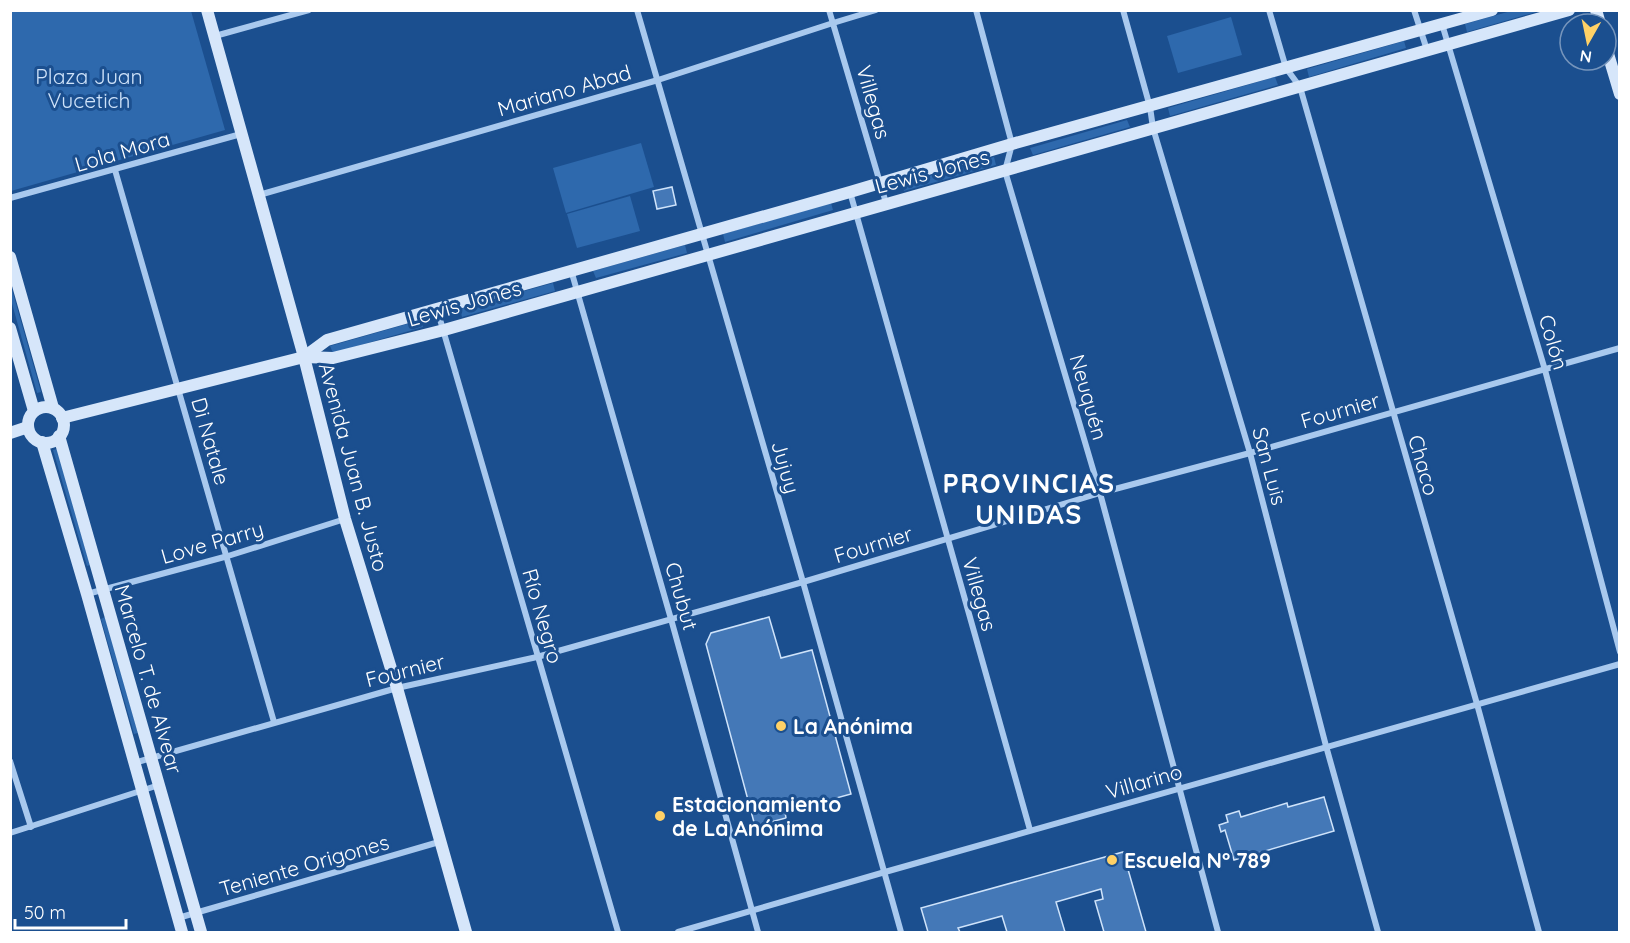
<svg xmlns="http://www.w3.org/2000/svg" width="1630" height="943" viewBox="0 0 1630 943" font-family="Quicksand,sans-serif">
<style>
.green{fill:#2e69ad}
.building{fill:#4478b7;stroke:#cfe3fa;stroke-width:1.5}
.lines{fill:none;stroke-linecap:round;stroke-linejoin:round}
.street{stroke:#a9c9ee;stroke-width:6}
.secondary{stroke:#d6e6fa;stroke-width:12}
.poi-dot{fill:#ffd166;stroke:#1b4f8f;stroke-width:2}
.labels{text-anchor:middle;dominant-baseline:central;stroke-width:6;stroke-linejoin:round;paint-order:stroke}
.park-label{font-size:21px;fill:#cfe3fa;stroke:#1b4f8f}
.street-label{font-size:21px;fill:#fff;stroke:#1b4f8f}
.poi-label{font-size:21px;font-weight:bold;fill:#fff;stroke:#1b4f8f;text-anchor:start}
.district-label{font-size:27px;font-weight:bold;letter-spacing:1.5px;fill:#fff;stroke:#1b4f8f}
</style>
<rect width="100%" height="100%" fill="#1b4f8f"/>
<!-- green -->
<g class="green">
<path d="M11,10L191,11L225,130L11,191Z"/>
<path d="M1511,11H1539L1467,32L1465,24Z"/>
<path d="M1231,17L1242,55L1178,73L1167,36Z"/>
<path d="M1404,41L1406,48L1309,77L1307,69Z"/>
<path d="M1275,77L1278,85L1170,116L1168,108Z"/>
<path d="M1127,120L1130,127L1033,155L1030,148Z"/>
<path d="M641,143L654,187L566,213L553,168Z"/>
<path d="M994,157L996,165L904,191L902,184Z"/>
<path d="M630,196L640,231L577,248L567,214Z"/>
<path d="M831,203L833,210L725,242L723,234Z"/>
<path d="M685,245L687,253L596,278L593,271Z"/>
<path d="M553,283L555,291L462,317L460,309Z"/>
<path d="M11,286L41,392L37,393L11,300Z"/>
<path d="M421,320L423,327L333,353L330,346Z"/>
<path d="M57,449L90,565L87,566L53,450Z"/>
<path d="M105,617L138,733L134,734L101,619Z"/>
</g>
<!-- building -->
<g class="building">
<path d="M672,187L676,205L657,209L653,191Z"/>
<path d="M769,617L781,658L812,650L851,794L785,812L786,818L755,826L706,644L711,633Z"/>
<path d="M1324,797L1334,831L1234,860L1225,830L1221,832L1219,825L1228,822L1226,815L1239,811L1241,817L1287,803L1288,807Z"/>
<path d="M1123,852L1146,932H1104L1095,901L1103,899L1101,889L1056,902L1065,932H1007L1002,916L958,928L960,932H928L921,908Z"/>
</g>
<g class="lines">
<!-- street -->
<g class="street">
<path d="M637,10L803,582L901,932"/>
<path d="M829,10L886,203"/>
<path d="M976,10L1012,144L1005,171L1100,493L1218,932"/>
<path d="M1123,10L1150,107L1153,128L1250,453L1326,746L1378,932"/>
<path d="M1269,10L1286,68L1300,87L1477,704L1539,932"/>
<path d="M1414,10L1427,50"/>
<path d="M1442,24L1545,370L1620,652"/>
<path d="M215,36L309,10"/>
<path d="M115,170L274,722"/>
<path d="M850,192L1030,830"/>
<path d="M259,195L658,80L833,23L876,10"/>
<path d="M10,198L241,134"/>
<path d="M571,270L671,619L758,932"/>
<path d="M437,309L618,932"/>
<path d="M87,594L228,556L345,519"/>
<path d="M10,761L31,827"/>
<path d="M134,763L397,688L537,657L803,582L1100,493L1250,453L1620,348"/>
<path d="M10,833L159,785"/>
<path d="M178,918L439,842"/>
<path d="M678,932L885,872L1620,664"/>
</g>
<!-- secondary -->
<g class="secondary">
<path d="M207,10L304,357L345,519L397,688L466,932"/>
<path d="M1596,10L1600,24"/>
<path d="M1606,47L1620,94"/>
<path d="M10,257L53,408"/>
<path d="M10,328L34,411"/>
<path d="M304,357L327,340L850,192L1012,144L1492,10"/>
<circle cx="46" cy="425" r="18"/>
<path d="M62,418L304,357L333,358L444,330L1569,10"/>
<path d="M10,433L28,427"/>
<path d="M59,436L201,932"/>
<path d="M42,442L87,594L182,932"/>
</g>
</g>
<!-- markers -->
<g class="poi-dot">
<circle cx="781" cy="726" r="6"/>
<circle cx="660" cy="816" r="6"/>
<circle cx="1112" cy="860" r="6"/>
</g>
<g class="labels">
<!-- park labels -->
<g class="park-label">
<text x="89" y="76">Plaza Juan<tspan x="89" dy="24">Vucetich</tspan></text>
</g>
<!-- street labels -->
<g class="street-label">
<text transform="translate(564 90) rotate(-16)">Mariano Abad</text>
<text transform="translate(874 102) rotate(74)">Villegas</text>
<text transform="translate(122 151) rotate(-16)">Lola Mora</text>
<text transform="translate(932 171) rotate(-15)">Lewis Jones</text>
<text transform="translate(464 303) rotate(-16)">Lewis Jones</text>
<text transform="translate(1554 342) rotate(74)">Colón</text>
<text transform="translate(1089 397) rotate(74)">Neuquén</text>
<text transform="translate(1340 410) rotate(-16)">Fournier</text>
<text transform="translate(211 441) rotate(74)">Di Natale</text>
<text transform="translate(1424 465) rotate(74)">Chaco</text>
<text transform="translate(1270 466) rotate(75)">San Luis</text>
<text transform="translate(354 467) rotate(75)">Avenida Juan B. Justo</text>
<text transform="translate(786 467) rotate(74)">Jujuy</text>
<text transform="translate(212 542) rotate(-16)">Love Parry</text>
<text transform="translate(873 544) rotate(-17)">Fournier</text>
<text transform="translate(980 594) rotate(74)">Villegas</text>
<text transform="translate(682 596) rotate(74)">Chubut</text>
<text transform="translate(543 616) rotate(74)">Río Negro</text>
<text transform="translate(405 670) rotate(-14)">Fournier</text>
<text transform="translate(149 679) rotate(74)">Marcelo T. de Alvear</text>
<text transform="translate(1144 781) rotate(-16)">Villarino</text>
<text transform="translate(304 865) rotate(-16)">Teniente Origones</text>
</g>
<!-- poi labels -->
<g class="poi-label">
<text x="793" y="726">La Anónima</text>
<text x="672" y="804">Estacionamiento<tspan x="672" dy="24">de La Anónima</tspan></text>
<text x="1124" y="860">Escuela N° 789</text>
</g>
<!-- district labels -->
<g class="district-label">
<text x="1029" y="483">PROVINCIAS<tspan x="1029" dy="31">UNIDAS</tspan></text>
</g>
</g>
<!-- border -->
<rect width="1630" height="943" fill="none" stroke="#ffffff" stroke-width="24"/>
<!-- north arrow -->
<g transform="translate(1588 42) rotate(189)"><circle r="28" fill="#1b4f8f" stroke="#7695bc" stroke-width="1.5"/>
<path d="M0-4.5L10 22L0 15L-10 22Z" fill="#ffd166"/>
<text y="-9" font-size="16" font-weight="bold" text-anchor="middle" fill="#ffffff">N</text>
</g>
<!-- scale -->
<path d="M15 919v9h111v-9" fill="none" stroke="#ffffff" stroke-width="3"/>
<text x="24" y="919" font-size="18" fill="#ffffff" stroke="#1b4f8f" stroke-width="4.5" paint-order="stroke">50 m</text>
</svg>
